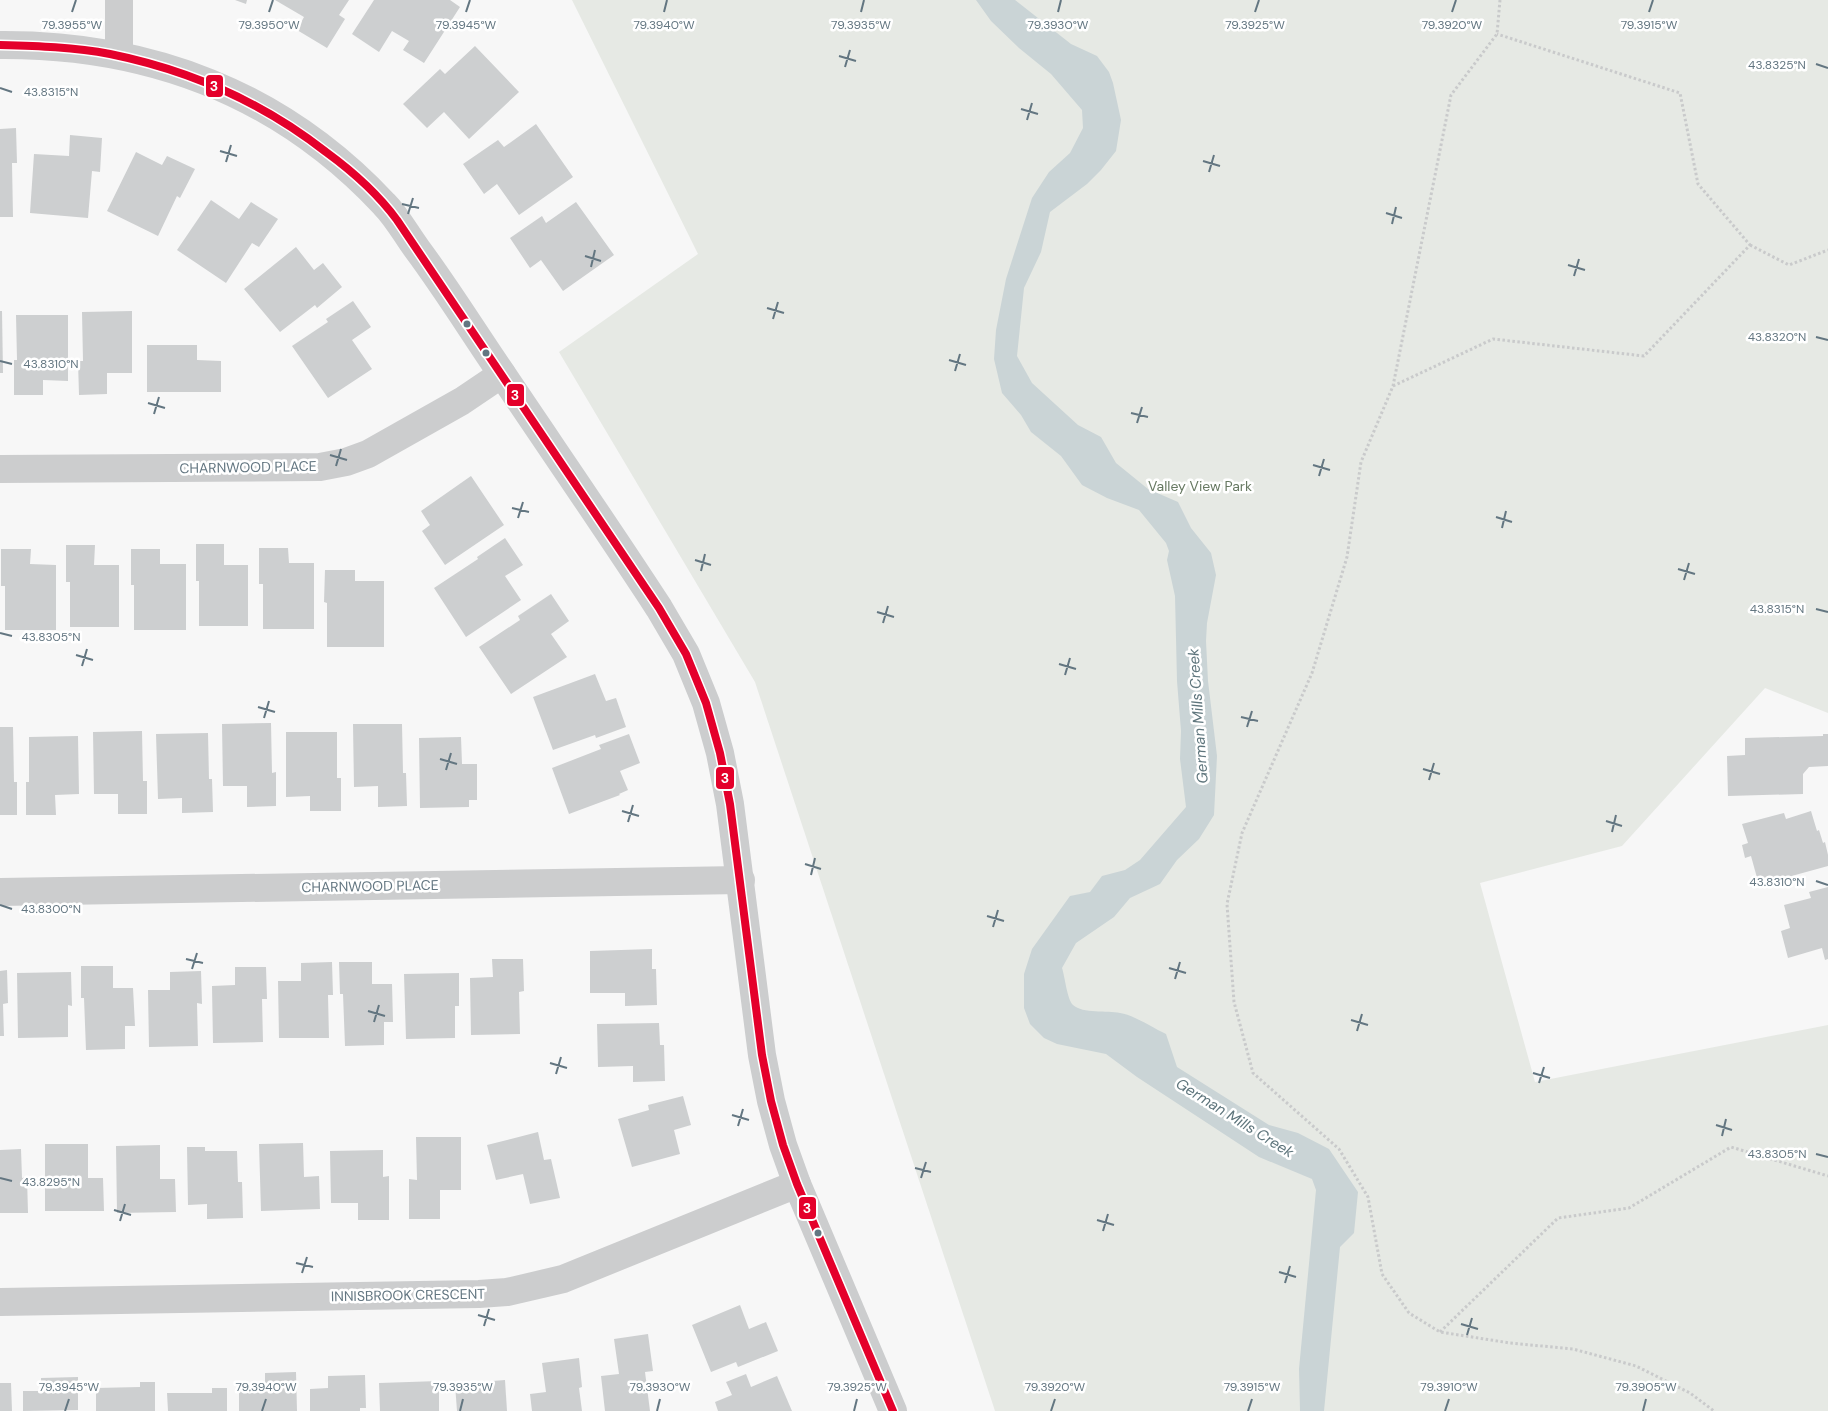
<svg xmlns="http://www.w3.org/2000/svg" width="1828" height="1411" viewBox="0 0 1828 1411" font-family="'DM Sans',sans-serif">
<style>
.green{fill:#e6e9e4}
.water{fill:#cad4d6}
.building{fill:#cdcfd0}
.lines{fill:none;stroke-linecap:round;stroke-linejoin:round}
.path{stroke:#c9cacb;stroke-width:3;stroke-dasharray:2.5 2.5;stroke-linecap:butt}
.minor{stroke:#cccdce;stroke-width:28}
.bus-1-casing{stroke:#fff;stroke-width:11}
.bus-1{stroke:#e4002b;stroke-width:8}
.ticks{fill:none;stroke:#637681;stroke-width:2}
.bus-dot{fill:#637681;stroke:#fff;stroke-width:2}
.labels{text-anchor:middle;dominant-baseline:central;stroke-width:5;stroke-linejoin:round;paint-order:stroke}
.street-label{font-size:14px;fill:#637681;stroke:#fff}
.park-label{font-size:14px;fill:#677962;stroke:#fff}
.water-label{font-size:15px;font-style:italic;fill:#5e757c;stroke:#fff}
.ticks-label{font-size:12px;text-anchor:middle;fill:#637681;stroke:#fff;stroke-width:5;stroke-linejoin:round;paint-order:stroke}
.line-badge{stroke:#fff;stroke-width:2}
.badge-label{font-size:14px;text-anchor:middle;font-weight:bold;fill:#fff}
</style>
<rect width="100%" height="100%" fill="#f7f7f7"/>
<!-- green -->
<path class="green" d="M572,0H1828V713L1765,688L1622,846L1480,883L1535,1082L1828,1025V1411H995L755,682L559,352L698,254Z"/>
<!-- water -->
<path class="water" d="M976,0H1015L1071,44L1097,56L1109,72L1113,83L1121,120L1116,151L1101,170L1087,184L1050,212L1041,252L1024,288L1017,356L1032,383L1078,425L1101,437L1116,463L1148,489L1178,502L1191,528L1211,553L1216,575L1207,623L1206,641L1208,681L1217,756L1214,815L1199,839L1177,860L1160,884L1130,898L1114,917L1076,943L1062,968C1065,977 1067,999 1073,1005C1083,1014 1107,1010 1120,1013C1134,1015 1153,1028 1166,1034L1177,1067L1269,1125L1298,1133L1329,1149L1358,1192L1354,1233L1340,1247L1324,1411H1300L1299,1369L1316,1190L1312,1179L1259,1157L1137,1077L1106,1054L1057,1044L1044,1038L1030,1024L1024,1008V974L1032,949L1070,896L1090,892L1102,876L1125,870L1140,860L1186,807L1180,759L1181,731L1177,681L1175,596L1167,560L1169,551L1166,543L1139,510L1107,498L1082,485L1061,456L1031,432L1021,415L1002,393L994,359L996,330L1006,279L1032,198L1049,172L1070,153L1083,128L1082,110L1051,74L1019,48L991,21Z"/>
<!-- building -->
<g class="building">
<path d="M235,0H247L246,4Z"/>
<path d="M275,0H349L339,15L345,19L327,48L297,30L304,17Z"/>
<path d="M374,0H450L460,7L424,63L403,50L409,41L392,31L379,52L352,34Z"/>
<path d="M475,46L519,92L469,139L444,112L427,128L403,104L440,69L445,74Z"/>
<path d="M536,124L573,177L519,215L497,184L484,194L463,164L498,140L504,147Z"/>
<path d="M16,128L17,163H12L13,217H0V129Z"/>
<path d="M70,135L102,138L100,172L92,171L88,218L30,213L34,154L69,156Z"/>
<path d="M136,152L162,165L167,156L195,169L180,198L177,196L158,236L107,211Z"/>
<path d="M211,200L239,219L251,202L278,219L259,247L252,243L226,283L177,250Z"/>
<path d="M576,202L614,255L563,291L541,260L530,268L510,238L542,216L546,223Z"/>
<path d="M296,247L314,270L323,263L342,287L317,308L315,305L280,332L244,289Z"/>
<path d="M353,301L371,327L352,340L372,369L328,398L292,346L328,322L326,319Z"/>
<path d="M0,311H2L3,373H0Z"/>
<path d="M132,311V373H107V394L79,395L78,361H83L82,312Z"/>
<path d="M16,315H68V381L43,380V395H14V360H17Z"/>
<path d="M147,345H197V360L221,361V392H147Z"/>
<path d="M471,476L504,525L445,565L422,531L430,525L421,511Z"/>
<path d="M505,538L523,565L505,576L521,600L466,637L434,588L478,559L477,557Z"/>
<path d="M196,544H224V565H248V626H199V581H196Z"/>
<path d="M66,545H95L94,565H119V627H70V582H66Z"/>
<path d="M259,548H288L289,563H314V629H263V584H259Z"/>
<path d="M1,549H31L30,564L56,565V630H5V586H1Z"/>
<path d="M131,549H160V564H186V630H134V585H131Z"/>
<path d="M325,570H355V581H384V647H327V603L324,602Z"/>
<path d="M551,594L569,621L551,634L567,657L511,694L479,647L520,620L518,616Z"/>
<path d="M595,674L606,701L616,698L626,727L596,738L595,735L553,750L533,697Z"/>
<path d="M271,723L272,773L276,772V806L247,807V786H223L222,724Z"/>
<path d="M353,724H402L403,773H406L407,806L378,807V786L354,787Z"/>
<path d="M0,727H13L14,782H17V815H0Z"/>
<path d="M142,731L143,781H147V814H118V794H94L93,732Z"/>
<path d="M286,732H337V778H341V811H310V796L286,797Z"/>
<path d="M208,733L209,779H212L213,812L182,813V798L158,799L156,734Z"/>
<path d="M629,734L640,763L620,771L628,790L619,794L620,795L569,814L552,768L601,749L599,745Z"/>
<path d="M1823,734H1828V766L1809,767L1803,774V794L1728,796L1727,756L1745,755V738L1823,736Z"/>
<path d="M78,736L79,794L55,795L56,815H26V782H29V737Z"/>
<path d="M461,737L462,764H477V800H469V807L420,808L419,738Z"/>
<path d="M1811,811L1817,831L1819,830L1823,843L1825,842L1828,855V866L1759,885L1751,856L1745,858L1742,845L1748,843L1742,824L1784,813L1786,819Z"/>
<path d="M1828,887V959L1825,960L1822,948L1788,958L1781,931L1790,928L1784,905L1811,898L1809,892Z"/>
<path d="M652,949V969H656L657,1005L625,1006V993H590V951Z"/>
<path d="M492,959H523L524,991L519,992L520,1034L471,1035L470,978L493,977Z"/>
<path d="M332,962L333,995H328L329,1038H279L278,981H301V963Z"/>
<path d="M339,962H372V984H392L393,1022H384V1045L345,1046L343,994H340Z"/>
<path d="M81,966H113V988H133L135,1026H125V1049L86,1050L84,998H81Z"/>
<path d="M235,967H266L267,999H262L263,1042L213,1043L212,986L235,985Z"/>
<path d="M7,970L8,1003L3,1004L4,1036H0V971Z"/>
<path d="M201,971L202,1004L197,1003L198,1046L149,1047L148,990H170V972Z"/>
<path d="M71,972L72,1006L68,1005V1037L18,1038L17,973Z"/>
<path d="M459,973V1006H455V1038L406,1039L404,974Z"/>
<path d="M659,1023L660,1045H664L665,1081L633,1082V1066L598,1067L597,1024Z"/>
<path d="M683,1096L691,1125L674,1130L680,1154L632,1167L618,1119L649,1110L648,1105Z"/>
<path d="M538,1132L544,1160L551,1159L560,1198L530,1204L523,1174L496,1180L487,1145Z"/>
<path d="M416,1137H461V1190H440V1219H409V1179L417,1180Z"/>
<path d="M303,1143L304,1177L319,1176L320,1209L261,1211L259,1144Z"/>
<path d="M45,1144H88V1178H103L104,1211H45Z"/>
<path d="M160,1145V1179H175L176,1212L117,1213L116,1146Z"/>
<path d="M187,1147H205V1151H237L238,1182H242L243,1218L207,1219V1204L188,1205Z"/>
<path d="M21,1149L22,1178L27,1177L28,1213H0V1150Z"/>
<path d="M383,1150V1177L389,1176V1220H358V1203H331L330,1151Z"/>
<path d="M740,1305L749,1329L766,1322L778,1351L738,1367L736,1362L711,1372L692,1325Z"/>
<path d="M648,1334L653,1371L645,1372L650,1411H605L601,1376L619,1374L614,1339Z"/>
<path d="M579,1358L582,1387L579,1388L582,1411H532L530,1394L546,1392L542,1363Z"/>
<path d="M296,1372L297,1411H239V1391L265,1390V1373Z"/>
<path d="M746,1374L751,1387L777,1376L792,1411H718L715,1402L732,1395L726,1382Z"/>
<path d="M365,1375L366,1408H360V1411H310V1389L328,1388V1376Z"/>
<path d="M78,1377V1410L23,1411V1391H41V1378Z"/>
<path d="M505,1380L507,1411H457L455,1384Z"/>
<path d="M439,1381V1411H380L379,1383Z"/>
<path d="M140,1382H155V1411H96V1388L140,1387Z"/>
<path d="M0,1383H11L12,1411H0Z"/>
<path d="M212,1388H227V1411H168L167,1393H212Z"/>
</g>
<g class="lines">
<!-- path -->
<g class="path">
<path d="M1500,0L1497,34L1451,95L1393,386L1361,462L1347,557L1312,673L1242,833L1227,904L1234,1002L1253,1073L1339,1149L1368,1197L1382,1274L1409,1313L1440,1332L1510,1343L1573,1349L1636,1366L1690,1393L1714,1411"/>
<path d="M1750,245L1789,265L1828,250"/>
<path d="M1393,386L1493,339L1644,356L1750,245L1698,184L1680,93L1497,34"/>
<path d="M1440,1332L1558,1218L1629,1208L1731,1147L1828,1176"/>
</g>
<!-- minor -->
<g class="minor">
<path d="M0,45C150,44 281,94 384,204C397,217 406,234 417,249C446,288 472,330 500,371C553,450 607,528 659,608L686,654L706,703L720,753L730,804L762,1055L771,1101L783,1145L797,1184L893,1411"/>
<path d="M119,55V0"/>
<path d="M0,469L320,467L346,462L368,454L462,401L502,374"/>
<path d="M0,892L741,880"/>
<path d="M0,1302L479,1294L507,1292L563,1279L797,1184"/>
</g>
<defs>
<path id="bus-1" d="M0,45C37,46 74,47 110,54C189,70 262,102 326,152C352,171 378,194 397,220L659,608L686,654L706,703L720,753L730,804L762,1055L771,1101L783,1145L797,1184L893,1411"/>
</defs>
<!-- bus-1 casing -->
<use href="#bus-1" class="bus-1-casing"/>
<!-- bus-1 -->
<use href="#bus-1" class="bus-1"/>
</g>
<!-- ticks -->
<path class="ticks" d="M72,12L76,0M269,12L273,0M466,12L470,0M664,12L667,0M861,12L864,0M1058,12L1061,0M1255,12L1259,0M1452,12L1456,0M1649,12L1653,0M839,56L856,61M1816,64L1828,68M845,67L850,50M0,88L12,92M1021,109L1038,114M1027,120L1032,103M220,151L237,156M1203,161L1220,166M226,162L231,145M1209,172L1214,155M402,204L419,208M1386,213L1402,218M408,214L413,198M1392,224L1396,207M585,256L601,261M1568,265L1585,270M591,267L595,250M1574,276L1579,259M767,308L784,313M773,319L778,302M1816,337L1828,340M949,360L966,365M0,361L12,364M955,371L960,354M148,403L165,408M1131,413L1148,417M154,414L159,397M1137,423L1142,407M330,455L347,460M1313,465L1330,470M336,466L341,449M1319,476L1324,459M512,508L529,512M1496,517L1512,522M518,518L523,502M1502,528L1506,511M695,560L711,565M1678,569L1695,574M701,571L705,554M1684,580L1689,563M1816,609L1828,612M877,612L894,617M883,623L888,606M0,633L12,636M76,655L93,660M1059,664L1076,669M82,666L87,649M1065,675L1070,658M258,707L275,712M1241,717L1258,721M264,718L269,701M1247,727L1252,711M440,759L457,764M1423,769L1440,774M446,770L451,753M1429,780L1434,763M622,811L639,816M1606,821L1622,826M628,822L633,805M1612,832L1616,815M805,864L821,869M811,875L815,858M1816,881L1828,885M0,905L12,909M987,916L1004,921M993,927L998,910M186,959L203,963M1169,968L1186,973M192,969L197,953M1175,979L1180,962M368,1011L385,1016M1351,1020L1368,1025M374,1022L379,1005M1357,1031L1362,1014M550,1063L567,1068M1533,1073L1550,1078M556,1074L561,1057M1539,1083L1544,1067M732,1115L749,1120M1716,1125L1732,1130M738,1126L743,1109M1722,1136L1726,1119M1816,1154L1828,1157M915,1168L931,1172M0,1178L12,1181M921,1178L926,1162M114,1210L131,1215M1097,1220L1114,1225M120,1221L125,1204M1103,1231L1108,1214M296,1263L313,1267M1279,1272L1296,1277M302,1273L307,1257M1285,1283L1290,1266M478,1315L495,1320M1461,1324L1478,1329M484,1326L489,1309M1467,1335L1472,1318M65,1411L69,1399M262,1411L266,1399M460,1411L463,1399M657,1411L660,1399M854,1411L857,1399M1051,1411L1055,1399M1248,1411L1252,1399M1445,1411L1449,1399M1643,1411L1646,1399"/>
<!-- markers -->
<g class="bus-dot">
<circle cx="467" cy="324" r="4.5"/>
<circle cx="486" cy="353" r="4.5"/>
<circle cx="818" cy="1233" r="4.5"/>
</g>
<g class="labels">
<!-- street labels -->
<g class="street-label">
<text transform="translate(248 467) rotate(-1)">CHARNWOOD PLACE</text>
<text transform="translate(370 886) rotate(-1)">CHARNWOOD PLACE</text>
<text transform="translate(408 1295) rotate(-1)">INNISBROOK CRESCENT</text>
</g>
<!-- park labels -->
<g class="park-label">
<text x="1200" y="486">Valley View Park</text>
</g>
<!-- water labels -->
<g class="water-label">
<text transform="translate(1198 716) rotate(-94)">German Mills Creek</text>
<text transform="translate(1235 1118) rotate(32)">German Mills Creek</text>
</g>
</g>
<g class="ticks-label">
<text x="72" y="29">79.3955°W</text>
<text x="269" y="29">79.3950°W</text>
<text x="466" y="29">79.3945°W</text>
<text x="664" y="29">79.3940°W</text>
<text x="861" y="29">79.3935°W</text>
<text x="1058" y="29">79.3930°W</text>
<text x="1255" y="29">79.3925°W</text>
<text x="1452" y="29">79.3920°W</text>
<text x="1649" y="29">79.3915°W</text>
<text x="1777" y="69">43.8325°N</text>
<text x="51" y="96">43.8315°N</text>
<text x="1777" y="341">43.8320°N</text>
<text x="51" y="368">43.8310°N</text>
<text x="1777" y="613">43.8315°N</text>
<text x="51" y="641">43.8305°N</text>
<text x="1777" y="886">43.8310°N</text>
<text x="51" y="913">43.8300°N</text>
<text x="1777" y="1158">43.8305°N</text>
<text x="51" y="1186">43.8295°N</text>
<text x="69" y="1391">79.3945°W</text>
<text x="266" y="1391">79.3940°W</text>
<text x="463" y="1391">79.3935°W</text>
<text x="660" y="1391">79.3930°W</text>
<text x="857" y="1391">79.3925°W</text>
<text x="1055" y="1391">79.3920°W</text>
<text x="1252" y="1391">79.3915°W</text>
<text x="1449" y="1391">79.3910°W</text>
<text x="1646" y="1391">79.3905°W</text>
</g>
<g class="line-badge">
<rect x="205" y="74" width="19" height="24" rx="5" fill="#e4002b"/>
<rect x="506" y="383" width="19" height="24" rx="5" fill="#e4002b"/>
<rect x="715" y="766" width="20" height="24" rx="5" fill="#e4002b"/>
<rect x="798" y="1196" width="19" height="24" rx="5" fill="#e4002b"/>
</g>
<g class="badge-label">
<text x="214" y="91">3</text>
<text x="515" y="400">3</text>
<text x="725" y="783">3</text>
<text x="807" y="1213">3</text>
</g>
</svg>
